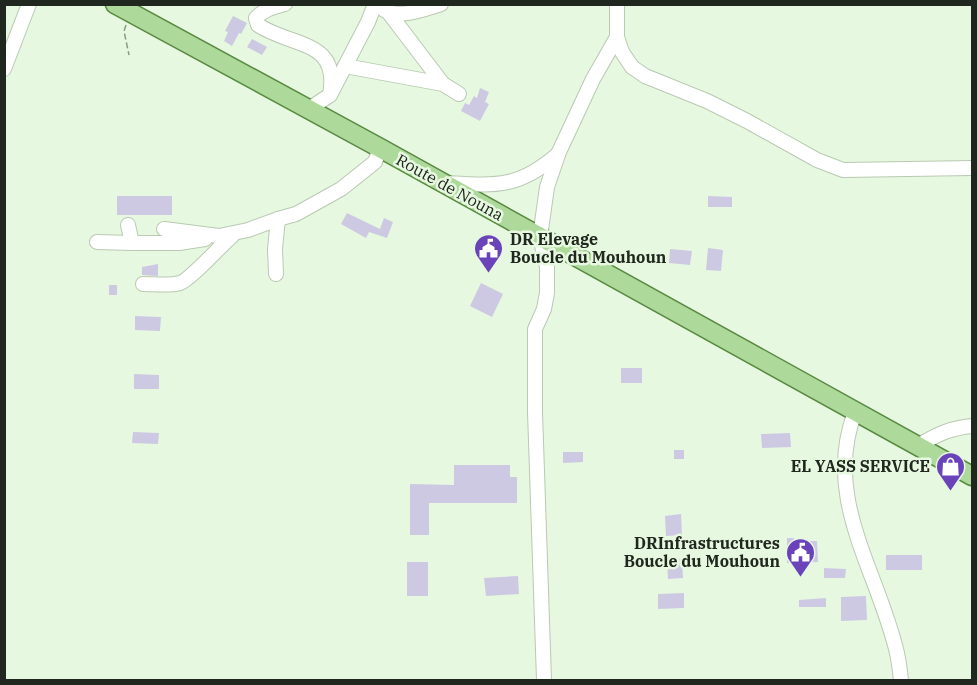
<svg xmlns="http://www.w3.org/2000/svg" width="977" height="685" viewBox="0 0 977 685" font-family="'IBM Plex Serif',serif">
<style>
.building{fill:#cdc9e3}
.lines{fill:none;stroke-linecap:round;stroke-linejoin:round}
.minor-casing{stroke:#b9c9b2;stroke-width:16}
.major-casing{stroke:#598a42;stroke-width:21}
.path{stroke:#8c9887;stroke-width:1.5;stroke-dasharray:6 3;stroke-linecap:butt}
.minor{stroke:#fff;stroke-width:14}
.major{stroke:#add99a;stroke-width:18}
.labels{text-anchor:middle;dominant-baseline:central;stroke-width:5;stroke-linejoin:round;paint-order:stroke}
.street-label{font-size:16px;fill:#20271e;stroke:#e7f8e0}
.poi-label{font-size:16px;font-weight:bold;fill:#20271e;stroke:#e7f8e0;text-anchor:end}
</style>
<rect width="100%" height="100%" fill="#e7f8e0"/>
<!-- building -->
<g class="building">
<path d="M233,16L247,23L241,34L239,33L232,46L224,41L228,32L225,31Z"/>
<path d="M252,39L267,47L262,55L247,47Z"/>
<path d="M480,88L489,92L485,102L489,104L480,121L461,111L465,103L469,105L474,96L477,98Z"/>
<rect x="117" y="196" width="55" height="19"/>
<path d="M708,196L732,197V207H708Z"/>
<path d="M347,213L380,229L384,218L393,222L387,238L369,232L366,238L341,224Z"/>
<path d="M708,248L723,250L721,271L706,270Z"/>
<path d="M670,249L692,251L690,265L669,263Z"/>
<path d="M158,264V276L142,275V267Z"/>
<path d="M481,283L503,294L492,317L470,306Z"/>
<rect x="109" y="285" width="8" height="10"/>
<path d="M135,316L161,317L160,331L135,330Z"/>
<rect x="621" y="368" width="21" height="15"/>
<path d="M134,374L159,375V389H134Z"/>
<path d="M133,432L159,433L158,444L132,443Z"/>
<path d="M790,433L791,447L762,448L761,434Z"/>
<rect x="674" y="450" width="10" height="9"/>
<path d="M563,452H583V462L563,463Z"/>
<path d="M454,465H510V477H517V503H429V535H410V484L454,485Z"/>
<path d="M681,514L682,535L666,536L665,516Z"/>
<path d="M787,538H794V541H817L818,562L787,563Z"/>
<rect x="886" y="555" width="36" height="15"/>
<path d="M682,559L683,578L668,579L667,560Z"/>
<rect x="407" y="562" width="21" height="34"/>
<path d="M824,568L846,569L845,578H824Z"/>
<path d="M518,576L519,594L486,596L484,578Z"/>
<path d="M684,593V608L658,609V594Z"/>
<path d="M866,596L867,620L841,621V597Z"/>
<path d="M826,598V607H799V600Z"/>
</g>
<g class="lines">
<defs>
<g id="minor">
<path d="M285,4C274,7 264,9 256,18L258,25C293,48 340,39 330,95"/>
<path d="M617,4V37L622,52L632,67L645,76L707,101L747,121L817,160L843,170L972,168"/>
<path d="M384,10C400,19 425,9 441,4"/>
<path d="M389,13L443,84"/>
<path d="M345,66L443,84L459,94"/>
<path d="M4,69L29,4"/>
<path d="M309,109L330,95L368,22L375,4"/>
<path d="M448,183C497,186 519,188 558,154"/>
<path d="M128,225L132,243H179L205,239"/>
<path d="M164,229L219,236L248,230L278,219"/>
<path d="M97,242L132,243"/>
<path d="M276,274L275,249L278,219L296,214L341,189L375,162L380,148"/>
<path d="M143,284C154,284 170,286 180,283C190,280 221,245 232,236"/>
<path d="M855,412C822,498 878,571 897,653C899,662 900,671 901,680"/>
<path d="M918,446C937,434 951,428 972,426"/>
<path d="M544,680L535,412V329L544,309L547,293V267L540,237L547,187L559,152L593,79L617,37"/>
</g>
<path id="major" d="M115,4L380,148L972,476"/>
</defs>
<!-- minor casing -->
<use href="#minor" class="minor-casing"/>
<!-- major casing -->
<use href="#major" class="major-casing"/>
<!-- path -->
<path class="path" d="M126,25L124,31L129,55"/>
<!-- minor -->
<use href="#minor" class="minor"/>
<!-- major -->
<use href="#major" class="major"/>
</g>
<!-- icons -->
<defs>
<symbol id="civic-pin" viewBox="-11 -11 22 30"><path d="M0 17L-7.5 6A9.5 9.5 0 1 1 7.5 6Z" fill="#6a43bb" stroke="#e7f8e0"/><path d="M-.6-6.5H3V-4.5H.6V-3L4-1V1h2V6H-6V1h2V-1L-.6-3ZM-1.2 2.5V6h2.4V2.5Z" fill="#fff"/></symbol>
<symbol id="shop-pin" viewBox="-11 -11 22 30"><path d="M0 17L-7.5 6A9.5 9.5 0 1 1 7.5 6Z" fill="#6a43bb" stroke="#e7f8e0"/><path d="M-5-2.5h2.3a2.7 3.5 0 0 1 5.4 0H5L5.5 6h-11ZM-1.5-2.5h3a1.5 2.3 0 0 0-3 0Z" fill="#fff"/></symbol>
</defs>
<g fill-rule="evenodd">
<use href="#civic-pin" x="472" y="232" width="33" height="45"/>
<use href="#shop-pin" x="934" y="450" width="33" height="45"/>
<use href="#civic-pin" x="784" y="536" width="33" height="45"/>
</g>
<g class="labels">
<!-- street labels -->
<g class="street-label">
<text transform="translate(450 187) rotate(29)">Route de Nouna</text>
</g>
<!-- poi labels -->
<g class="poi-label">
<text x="510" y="239" text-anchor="start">DR Elevage<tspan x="510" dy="18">Boucle du Mouhoun</tspan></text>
<text x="930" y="466">EL YASS SERVICE</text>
<text x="780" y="543">DRInfrastructures<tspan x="780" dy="18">Boucle du Mouhoun</tspan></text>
</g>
</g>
<!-- border -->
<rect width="977" height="685" fill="none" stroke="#20271e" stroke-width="12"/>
</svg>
